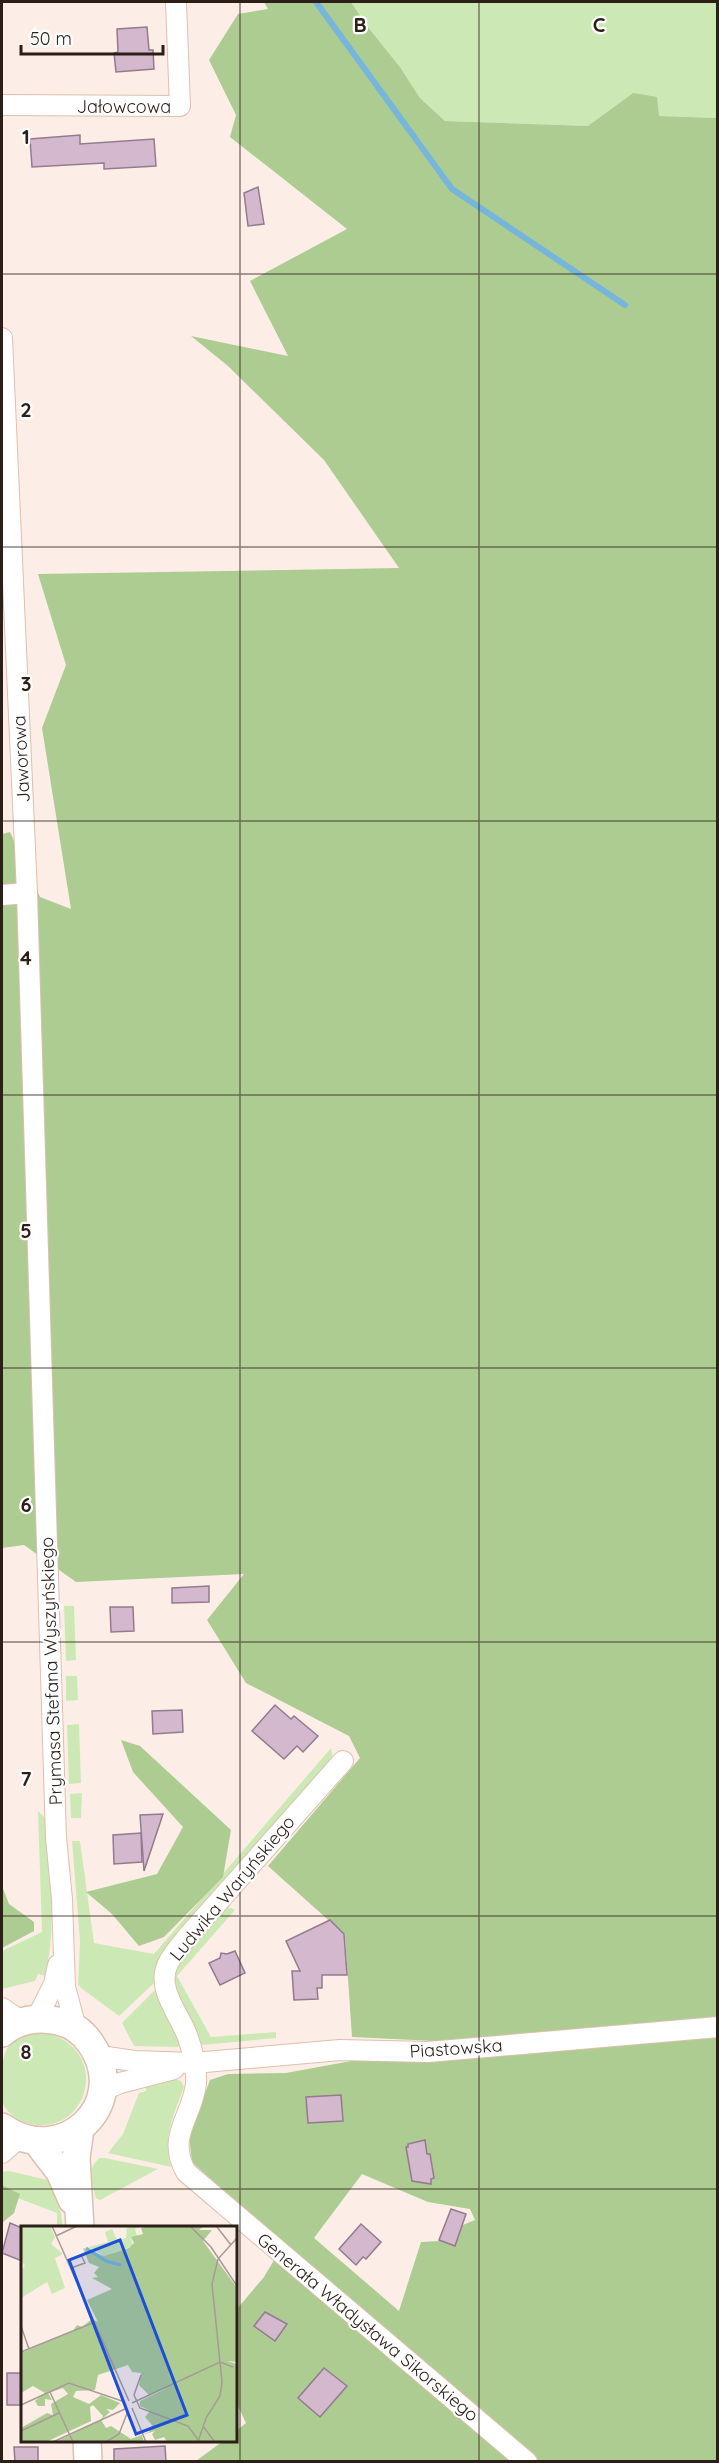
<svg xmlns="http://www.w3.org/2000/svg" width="719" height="2463" viewBox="0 0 719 2463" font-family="Quicksand,sans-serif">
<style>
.green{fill:#cce9b5}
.forest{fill:#accc91;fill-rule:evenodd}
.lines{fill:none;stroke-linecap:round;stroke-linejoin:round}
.stream{stroke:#76b5dc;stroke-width:6}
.building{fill:#d4b8ce;stroke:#947a8e;stroke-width:1.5}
.street-casing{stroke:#debfac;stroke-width:22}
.secondary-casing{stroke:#debfac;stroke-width:30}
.street{stroke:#fff;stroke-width:20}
.secondary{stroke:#fff;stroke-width:27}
.grid{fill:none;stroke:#2b1f18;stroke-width:1.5;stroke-opacity:0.55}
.labels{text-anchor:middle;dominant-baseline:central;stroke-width:4.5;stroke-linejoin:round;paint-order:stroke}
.street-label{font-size:18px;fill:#2b1f18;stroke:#fff}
.inset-river{fill:none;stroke:#76b5dc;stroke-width:3}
.inset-road{fill:none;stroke:#a89b94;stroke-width:1.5}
.view{fill:#1d4ed8;fill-opacity:0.15;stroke:#1d4ed8;stroke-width:3}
.inset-edge{fill:none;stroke:#2b1f18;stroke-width:3}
.grid-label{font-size:20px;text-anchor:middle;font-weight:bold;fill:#2b1f18;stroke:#fff;stroke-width:4.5;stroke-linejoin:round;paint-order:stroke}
</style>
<rect width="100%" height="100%" fill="#fceee7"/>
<!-- green -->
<g class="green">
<path d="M351,2H717V118L659,116L633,93L589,126L445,121L420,98L400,67L367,26Z"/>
<path d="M64,1606H74L76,1660L66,1661Z"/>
<path d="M66,1676H77L78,1700L66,1701Z"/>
<path d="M79,1724L81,1783L69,1784L67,1725Z"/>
<path d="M331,1748L333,1758L160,1955L156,1968L154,1983L119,2016L81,1988L78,1984L80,1941L72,1841H80L94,1943L154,1954Z"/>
<path d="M82,1793L81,1818H71L70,1794Z"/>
<path d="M38,1811L46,1819C49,1871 58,1924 45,1976L38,1974L35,1981L2,1989V1951L42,1932Z"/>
<path d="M225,1906L235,1910L177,1976L211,2037L276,2032V2038L202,2045C187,2017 164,1989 180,1958Z"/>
<path d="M156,1989L181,2040L178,2047L134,2046L122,2023Z"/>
<path d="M46,2033C115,2050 87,2143 24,2122C16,2119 4,2110 2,2101C0,2094 2,2084 2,2077C2,2044 12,2035 46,2033Z"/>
<path d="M175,2079L181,2081L184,2087C174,2115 162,2137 171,2167L108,2153L123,2134L139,2093L146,2091V2084Z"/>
<path d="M100,2158H105L158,2169L100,2200L96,2198C92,2183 85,2169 100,2158Z"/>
<path d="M9,2171L48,2180L61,2213L63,2227H57V2213L2,2192V2172Z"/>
</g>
<!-- forest -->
<g class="forest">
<path d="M264,2H351L367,26L400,67L420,98L445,121L588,126L633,93L657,97L659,116L717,118V2461H196L223,2441L236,2440V2431L246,2423L236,2402V2310L264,2277L283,2245L192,2162L189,2136L210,2080L228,2074L286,2073L351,2061H438L628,2039L629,2025L435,2041L352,2037L345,1935L268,1866L360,1758L349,1736L246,1683L207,1620L244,1574L76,1582L24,1545L2,1548V834L10,832L40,897L71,909L42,728L66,665L38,574L399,568L324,460L228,366L191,336L288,356L250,281L347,229L230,137L236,115L209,60L238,14L268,9ZM362,2174L428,2202L470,2209L475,2220L453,2229L458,2240L421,2242L399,2311L314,2238Z"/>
<path d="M121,1740L140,1746L231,1830L223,1877L164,1937L139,1946L112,1914L86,1892L157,1874L183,1827L133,1772Z"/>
<path d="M2,1886L9,1904L34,1922V1931L2,1948Z"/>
<path d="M2,2185L20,2194L14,2213L2,2223Z"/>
</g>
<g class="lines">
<!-- stream -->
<path class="stream" d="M316,2L452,189L625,305"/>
</g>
<!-- building -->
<g class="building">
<path d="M147,27L149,50H153L154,69L116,72L114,53L118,52L117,29Z"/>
<path d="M80,135V144L154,139L156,166L104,169V163L32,167L30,139Z"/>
<path d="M258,187L264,224L248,226L244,193Z"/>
<path d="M209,1586V1602L172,1603V1588Z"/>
<path d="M110,1607H133L134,1631L111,1632Z"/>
<path d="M275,1705L291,1719L294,1716L318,1736L303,1752L297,1746L284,1759L252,1731Z"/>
<path d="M182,1710L183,1732L153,1734L152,1711Z"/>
<path d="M163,1814L144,1871L140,1815Z"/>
<path d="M141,1833L142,1862L114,1864L113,1835Z"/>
<path d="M330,1920L344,1934L347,1975H322V1988H317L318,1999L294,2000L292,1971H300L286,1941Z"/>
<path d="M235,1951L245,1973L220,1985L209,1963L220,1958L221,1953L227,1954Z"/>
<path d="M341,2095L343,2121L308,2123L306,2097Z"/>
<path d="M425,2140L427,2154H430L434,2178L431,2179V2184L412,2181L406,2147H408V2144Z"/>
<path d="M451,2209L466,2214L455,2246L439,2240Z"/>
<path d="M10,2223L22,2228V2261L2,2253Z"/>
<path d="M361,2224L381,2242L366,2259L363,2257L356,2265L339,2249Z"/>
<path d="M265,2312L287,2324L275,2341L254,2326Z"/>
<path d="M324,2368L347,2386L320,2417L298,2398Z"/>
<rect x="7" y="2373" width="15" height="32"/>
<path d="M165,2446L166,2462H114V2449Z"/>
<path d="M14,2447H38V2462H15Z"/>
</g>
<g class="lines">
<defs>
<g id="street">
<path d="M2,105L180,106L176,3"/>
<path d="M2,338L27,893L56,1838L62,1899L65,1987L76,2028"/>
<path d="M2,895L27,893"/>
<path d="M343,1761L188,1936C181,1945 171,1955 167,1966C157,1989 179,2014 187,2035C192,2048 197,2069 196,2084C192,2118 166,2136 186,2172L527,2462"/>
<path d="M2,2008L21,2021"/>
<path d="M37,2018L54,1984L58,1965"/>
<path d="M100,2056L134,2061L194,2063L340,2050L428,2052L718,2027"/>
<path d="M102,2091L120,2083L174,2069"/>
<path d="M2,2153L19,2138"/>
</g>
<g id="secondary">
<path d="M2,2033C17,2020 38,2016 58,2021C72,2024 83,2032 91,2044C132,2104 62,2170 2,2127"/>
<path d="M80,2129L76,2158L80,2228"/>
<path d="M37,2142L60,2172L72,2200"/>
<path d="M87,2440L88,2462"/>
</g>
</defs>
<!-- street casing -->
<use href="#street" class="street-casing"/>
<!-- secondary casing -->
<use href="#secondary" class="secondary-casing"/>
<!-- street -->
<use href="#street" class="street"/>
<!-- secondary -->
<use href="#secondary" class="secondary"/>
</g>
<!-- grid -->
<path class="grid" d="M240,2V2462M479,2V2462M2,274H718M2,547H718M2,821H718M2,1095H718M2,1368H718M2,1642H718M2,1916H718M2,2189H718"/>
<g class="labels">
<!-- street labels -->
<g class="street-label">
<text x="124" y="106">Jałowcowa</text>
<text transform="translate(21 759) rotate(-93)">Jaworowa</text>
<text transform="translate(51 1671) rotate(-92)">Prymasa Stefana Wyszyńskiego</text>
<text transform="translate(232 1888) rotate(-50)">Ludwika Waryńskiego</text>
<text transform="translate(456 2048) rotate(-4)">Piastowska</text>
<text transform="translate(368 2327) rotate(40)">Generała Władysława Sikorskiego</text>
</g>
</g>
<!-- overview -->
<g transform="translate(21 2226)">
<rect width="216" height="216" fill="#fceee7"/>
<path d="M0,0H29L34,11L30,18L42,28L34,32L44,62L31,68L26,56L0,72V44L4,40L0,34ZM106,0L119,1L114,3L116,10L110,11L112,20L83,30L67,21L87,16L84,6L91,3L96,14L105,12Z" fill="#cce9b5"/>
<path d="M125,0H183L178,4H191L182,15L216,62V136L206,135L216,138V216H146L143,211L134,214L131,208L134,205L121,209L123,216H35L80,194L82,190L72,179L69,181L70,195L25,216H0V202L26,187L32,189L30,178L47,168L42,162L27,167L31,174L24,173V180H17L14,175L24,167L12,160L0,167V127L52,105L56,99L61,101L71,93L77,96L66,74L91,63L71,52L77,51L73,47L78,41L68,37L62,22L83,30L108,22L113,17L110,11L122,8L120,2ZM107,139L111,146L120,147L118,159L128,169L148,161L119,175V180L129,185L124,191L131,199L128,206L110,213L90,200L85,202L80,194L89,186L85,183L92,184L99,177L80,169L68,178L52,171L55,165L74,164L77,149Z" fill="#accc91" fill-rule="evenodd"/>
<path class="inset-river" d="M65,22L85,35L100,39"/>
<path class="inset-road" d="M31,0L108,175M169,0L190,21L216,60M196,1L210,19M35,10L56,0M197,33L216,12M50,42L64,37L60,29M0,100L8,123M0,126L74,96M120,149L113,169L119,182L167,200L178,215M29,166L52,216M111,177L199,136L212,141M0,179L48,157L104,176M111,182L125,216M182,200L193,215M0,205L38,187M32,216L104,183M85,216L98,208L107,185M177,216L185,192L199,170L201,156L191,58L197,33"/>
<path class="view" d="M99,14L166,189L115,208L48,34Z"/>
<rect width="216" height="216" class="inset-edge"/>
</g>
<g class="grid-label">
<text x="360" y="32">B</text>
<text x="599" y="32">C</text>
<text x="26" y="144">1</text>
<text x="26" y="417">2</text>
<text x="26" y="691">3</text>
<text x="26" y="965">4</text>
<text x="26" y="1238">5</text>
<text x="26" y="1512">6</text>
<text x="26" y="1786">7</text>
<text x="26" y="2059">8</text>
</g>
<!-- border -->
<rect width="719" height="2463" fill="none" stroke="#2b1f18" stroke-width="6"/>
<!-- scale -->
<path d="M21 45v9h142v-9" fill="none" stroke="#2b1f18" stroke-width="3"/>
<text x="30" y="45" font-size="18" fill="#2b1f18" stroke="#ffffff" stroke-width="4.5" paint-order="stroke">50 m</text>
</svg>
